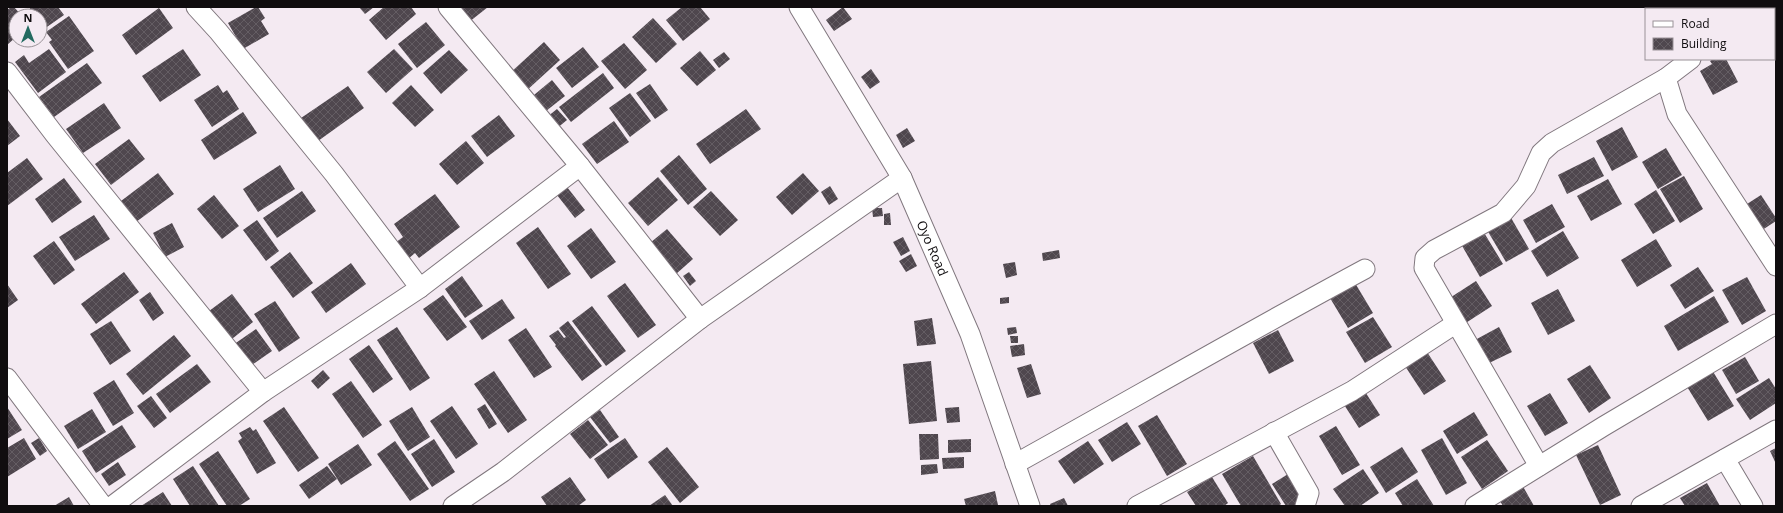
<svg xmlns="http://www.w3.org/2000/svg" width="1783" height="513" viewBox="0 0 1783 513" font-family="'Open Sans',sans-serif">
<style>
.building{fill:url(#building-cross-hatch)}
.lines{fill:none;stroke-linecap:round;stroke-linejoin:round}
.minor-casing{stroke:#80777e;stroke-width:21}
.minor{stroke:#fff;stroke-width:19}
.labels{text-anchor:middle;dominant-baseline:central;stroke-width:4;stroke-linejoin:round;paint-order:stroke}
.street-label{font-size:13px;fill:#100d0f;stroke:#f4eaf2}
</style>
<defs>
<pattern id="building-cross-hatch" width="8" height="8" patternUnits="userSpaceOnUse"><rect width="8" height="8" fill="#4f474e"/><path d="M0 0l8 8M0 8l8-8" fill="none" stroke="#645d63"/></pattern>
</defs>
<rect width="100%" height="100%" fill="#f4eaf2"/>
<!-- building -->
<g class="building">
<path d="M11,7H14L22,16H16V37L7,45V10Z"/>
<path d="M29,7H58L64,15L44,29L40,23V16H35Z"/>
<path d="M256,7H258L265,18L261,21L269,34L243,49L228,23Z"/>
<path d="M359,7H374L365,14Z"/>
<path d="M384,7H411L416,14L386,40L369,20Z"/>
<path d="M457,7H488L469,22Z"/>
<path d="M682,7H700L710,19L683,41L666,20Z"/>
<path d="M843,7L852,19L834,31L826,20Z"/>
<path d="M159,8L173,28L136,55L122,35Z"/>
<path d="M69,16L94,51L68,69L49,42L52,40L46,32Z"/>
<path d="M653,18L677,44L656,63L632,37Z"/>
<path d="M426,22L445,45L417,68L398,44Z"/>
<path d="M544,42L560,60L526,91L510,73Z"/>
<path d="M624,43L647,70L625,89L601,61Z"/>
<path d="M583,47L599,67L572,88L556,68Z"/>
<path d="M49,49L66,72L38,93L15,62L24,55L29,63Z"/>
<path d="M183,49L201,75L160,102L142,76Z"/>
<path d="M394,49L413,69L386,93L367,72Z"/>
<path d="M449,50L468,70L441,94L423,73Z"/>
<path d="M700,51L716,70L697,86L680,68Z"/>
<path d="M724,52L730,59L719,68L713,60Z"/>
<path d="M1713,59H1726L1738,82L1713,95L1700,71L1712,64L1710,61Z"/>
<path d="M87,63L102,83L54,117L39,97Z"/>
<path d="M871,69L880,82L870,89L861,77Z"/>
<path d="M603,73L614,88L571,122L559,107Z"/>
<path d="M552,80L565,96L541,115L528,100Z"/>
<path d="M650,84L668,110L655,119L636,93Z"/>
<path d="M218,85L223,93L227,90L239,109L212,127L194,100Z"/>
<path d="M411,85L434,110L415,127L392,103Z"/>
<path d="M348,86L364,108L318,141L301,118Z"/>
<path d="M630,93L651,121L630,137L609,108Z"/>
<path d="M104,103L121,128L83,153L66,129Z"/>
<path d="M557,109L567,120L556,129L547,117Z"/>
<path d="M746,109L761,129L710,164L696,144Z"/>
<path d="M243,112L257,133L214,160L201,140Z"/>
<path d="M499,115L515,136L487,157L471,136Z"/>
<path d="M7,119L20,136L7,146Z"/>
<path d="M614,121L629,142L597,164L582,144Z"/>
<path d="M1622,127L1638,157L1612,171L1596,141Z"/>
<path d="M907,128L915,141L903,148L896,135Z"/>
<path d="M129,139L145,159L111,185L95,164Z"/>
<path d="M466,141L484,163L457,185L439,164Z"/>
<path d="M1666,148L1682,175L1658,189L1642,162Z"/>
<path d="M679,155L707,189L688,205L660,171Z"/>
<path d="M1594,157L1604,176L1567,194L1558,175Z"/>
<path d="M27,158L43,179L7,206V173Z"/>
<path d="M280,165L295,189L258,212L243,189Z"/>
<path d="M158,173L174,194L136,222L121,201Z"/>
<path d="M803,173L819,191L792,215L776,197Z"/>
<path d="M1684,176L1703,209L1680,223L1660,189Z"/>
<path d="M658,177L678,200L648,226L628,203Z"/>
<path d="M64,178L82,202L52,223L35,199Z"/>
<path d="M1608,179L1622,204L1591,221L1577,196Z"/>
<path d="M830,186L838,199L829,205L821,192Z"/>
<path d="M567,187L585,210L575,218L557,195Z"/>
<path d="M1656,190L1675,221L1653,234L1634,204Z"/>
<path d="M302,191L316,211L277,238L263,218Z"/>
<path d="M711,191L738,220L720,236L693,207Z"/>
<path d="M435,194L460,227L419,258L415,253L408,259L395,243L403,237L394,224Z"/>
<path d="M214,195L239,226L222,239L197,209Z"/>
<path d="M1761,195L1776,218V221L1753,236L1736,211Z"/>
<path d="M1552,204L1565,227L1536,243L1523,220Z"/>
<path d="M872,208H882L883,216L873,217Z"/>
<path d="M890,213L891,225H884V214Z"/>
<path d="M94,215L110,239L75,261L59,237Z"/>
<path d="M1510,216L1529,249L1506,262L1487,230Z"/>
<path d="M257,220L279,251L266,261L243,230Z"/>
<path d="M172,223L184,247L165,257L153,233Z"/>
<path d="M538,227L571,274L548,289L516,243Z"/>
<path d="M591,228L616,262L591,279L567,246Z"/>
<path d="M667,229L693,259L676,274L650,243Z"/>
<path d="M1483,231L1503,264L1480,277L1461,244Z"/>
<path d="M1563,231L1579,258L1547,277L1531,251Z"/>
<path d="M903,237L910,251L901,256L893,242Z"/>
<path d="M1656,239L1672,266L1637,287L1621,260Z"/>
<path d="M54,241L75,270L54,285L33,256Z"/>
<path d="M1059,250L1060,258L1043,261L1042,253Z"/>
<path d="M290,252L313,283L293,298L270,267Z"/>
<path d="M911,254L917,266L906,272L899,261Z"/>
<path d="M1015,262L1017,275L1006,278L1003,264Z"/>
<path d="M351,263L366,284L326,313L311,292Z"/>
<path d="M1698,267L1714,291L1685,309L1670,285Z"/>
<path d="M124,272L139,292L96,324L81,304Z"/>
<path d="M689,272L696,281L690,286L683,276Z"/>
<path d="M462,276L483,306L465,318L445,289Z"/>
<path d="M1747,277L1766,311L1742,325L1722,290Z"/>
<path d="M1476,281L1492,306L1461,326L1445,301Z"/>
<path d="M625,283L656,325L638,338L607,296Z"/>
<path d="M1355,283L1373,313L1348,328L1330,298Z"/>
<path d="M7,284L18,300L7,308Z"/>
<path d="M1558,289L1575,321L1548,335L1531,303Z"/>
<path d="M150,292L164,313L153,321L139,300Z"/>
<path d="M232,294L253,322L227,343L205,314Z"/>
<path d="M443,295L467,327L447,341L423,309Z"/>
<path d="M1714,296L1729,322L1678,351L1664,326Z"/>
<path d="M1009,297V303L1000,304V298Z"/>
<path d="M502,299L515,318L482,340L469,321Z"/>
<path d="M275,301L300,338L279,352L254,314Z"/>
<path d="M592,306L626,351L606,366L572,321Z"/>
<path d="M1373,317L1392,347L1365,363L1346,332Z"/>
<path d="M932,318L936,344L917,346L914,321Z"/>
<path d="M111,321L131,351L110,365L90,334Z"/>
<path d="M568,321L602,366L582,381L555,346L556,345L549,336L558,330L564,338L566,337L559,328Z"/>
<path d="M397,327L430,378L410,391L377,340Z"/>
<path d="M1016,327L1017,333L1008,335L1007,328Z"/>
<path d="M1499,327L1512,352L1487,364L1475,340Z"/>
<path d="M526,328L552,367L534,378L508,340Z"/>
<path d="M256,329L272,351L246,369L230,347Z"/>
<path d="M1278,330L1294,361L1269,374L1253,343Z"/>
<path d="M174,335L191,356L143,395L126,374Z"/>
<path d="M1010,336H1018V343H1011Z"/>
<path d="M1024,344L1025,355L1012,357L1010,346Z"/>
<path d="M369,345L393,379L373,393L349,359Z"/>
<path d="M1425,349L1446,381L1424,395L1403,363Z"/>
<path d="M1745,357L1759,381L1736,394L1722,370Z"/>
<path d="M931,361L937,421L909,424L903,364Z"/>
<path d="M197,364L211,382L170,413L156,394Z"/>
<path d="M1031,364L1041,394L1027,398L1017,368Z"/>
<path d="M1590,365L1611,398L1589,413L1567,379Z"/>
<path d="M323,370L330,378L318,389L311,381Z"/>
<path d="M1712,370L1734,406L1708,421L1686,385Z"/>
<path d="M494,371L527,420L508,433L474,384Z"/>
<path d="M1769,378L1776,389V403L1750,420L1736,399Z"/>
<path d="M114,380L134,413L113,426L93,393Z"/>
<path d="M351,381L382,425L363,438L332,394Z"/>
<path d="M1362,387L1380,415L1359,428L1341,400Z"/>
<path d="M1550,393L1568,423L1545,436L1527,406Z"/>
<path d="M151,396L167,418L154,428L137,406Z"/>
<path d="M485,404L497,424L489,429L477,409Z"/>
<path d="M452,406L478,444L456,459L430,421Z"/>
<path d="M7,407L22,430L7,439Z"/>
<path d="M284,407L319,458L298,472L263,421Z"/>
<path d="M412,407L430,437L408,451L389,421Z"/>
<path d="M959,407L960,422L947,423L945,408Z"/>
<path d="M92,409L106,432L78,449L64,426Z"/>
<path d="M600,410L619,437L610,443L590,417Z"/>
<path d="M1474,412L1488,435L1457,454L1443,431Z"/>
<path d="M1157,415L1187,464L1167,476L1138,426Z"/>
<path d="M588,420L608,445L590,459L570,434Z"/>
<path d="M1127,422L1141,444L1112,462L1098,440Z"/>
<path d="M122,425L136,447L96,473L82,451Z"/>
<path d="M1336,426L1360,465L1342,475L1319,436Z"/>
<path d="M250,427L253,431L256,429L276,463L257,474L238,441L242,438L239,433Z"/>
<path d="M919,434H938L939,459L920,460Z"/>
<path d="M24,438L36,459L7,477V448Z"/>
<path d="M39,438L47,451L40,456L31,443Z"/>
<path d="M625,438L638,457L608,479L594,459Z"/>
<path d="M1442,438L1467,483L1446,495L1421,450Z"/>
<path d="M434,439L455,472L432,487L411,454Z"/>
<path d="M971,439V452L948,453V440Z"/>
<path d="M1487,440L1508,471L1482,489L1461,457Z"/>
<path d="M395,441L429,489L410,501L377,454Z"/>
<path d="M1088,441L1104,464L1074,484L1058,461Z"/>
<path d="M358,444L372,465L341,485L328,464Z"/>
<path d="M1598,445L1621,495L1600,505L1576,455Z"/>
<path d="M667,447L699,487L680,503L648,462Z"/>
<path d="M1402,447L1418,472L1386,493L1370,467Z"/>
<path d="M1776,448V464L1770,451Z"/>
<path d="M218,451L250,499L239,506H227L199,464Z"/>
<path d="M1253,456L1281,504L1279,506H1241L1222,474Z"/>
<path d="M964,457V468L943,469L942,458Z"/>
<path d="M118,462L126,475L109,486L101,474Z"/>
<path d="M937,464L938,473L921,475V465Z"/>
<path d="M193,466L219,506H190L173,479Z"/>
<path d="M327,466L337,479L309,499L299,485Z"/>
<path d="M1301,466L1319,494L1300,506H1286L1272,484Z"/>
<path d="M1363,469L1379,493L1360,506H1345L1333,489Z"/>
<path d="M570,477L586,500L578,506H547L541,497Z"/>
<path d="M1212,477L1228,503L1224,506H1196L1187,492Z"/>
<path d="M1417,479L1434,506H1403L1395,493Z"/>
<path d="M1521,483L1534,506H1503L1497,496Z"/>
<path d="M1707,483L1720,506H1685L1680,498Z"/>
<path d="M995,491L998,505L966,506L964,499Z"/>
<path d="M163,492L172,506H141Z"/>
<path d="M665,495L673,506H649Z"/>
<path d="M69,497L74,506H54Z"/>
<path d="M1064,498L1068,506H1051L1050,504Z"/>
</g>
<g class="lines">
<defs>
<g id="minor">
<path d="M196,7L218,31L334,174L420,288"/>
<path d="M448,7L580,166"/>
<path id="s1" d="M799,7L902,178L970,334L1030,506"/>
<path d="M1707,7L1708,9"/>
<path d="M1774,11L1776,10"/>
<path d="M7,72L55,135L263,392"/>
<path d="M1666,78L1677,114L1776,266"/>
<path d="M7,378L103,506"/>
<path d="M1274,432L1309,493L1305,506"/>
<path d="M1725,459L1753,506"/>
<path d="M1015,464C1132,399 1248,332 1365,269"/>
<path d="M1539,466L1424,268L1425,258L1434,250L1503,213L1526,186L1541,153L1552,143L1666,78L1691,59"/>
<path d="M112,506L263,392L420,288L580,166L700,319"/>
<path d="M453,506L503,472L700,319L902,178"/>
<path d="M1137,506L1352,391L1455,324"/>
<path d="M1475,506L1604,426L1776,324"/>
<path d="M1641,506L1776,430"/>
</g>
</defs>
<!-- minor casing -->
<use href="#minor" class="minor-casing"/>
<!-- minor -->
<use href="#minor" class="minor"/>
</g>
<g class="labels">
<!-- street labels -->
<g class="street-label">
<text stroke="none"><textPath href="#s1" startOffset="276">Oyo Road</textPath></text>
</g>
</g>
<!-- border -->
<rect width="1783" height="513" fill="none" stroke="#100d0f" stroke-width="16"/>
<!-- legend -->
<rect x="1645" y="8" width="130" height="52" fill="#f4eaf2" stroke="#999297"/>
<rect x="1653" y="21" width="20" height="6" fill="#ffffff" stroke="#999297"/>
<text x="1681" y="28" font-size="12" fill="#100d0f">Road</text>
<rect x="1653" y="38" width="20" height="12" fill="url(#building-cross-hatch)" stroke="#999297"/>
<text x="1681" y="48" font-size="12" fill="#100d0f">Building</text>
<!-- north arrow -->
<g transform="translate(28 28)"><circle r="19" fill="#f4eaf2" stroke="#999297"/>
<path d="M0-3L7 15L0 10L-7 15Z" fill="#236a60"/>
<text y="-6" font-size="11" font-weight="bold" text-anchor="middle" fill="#100d0f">N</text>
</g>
</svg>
